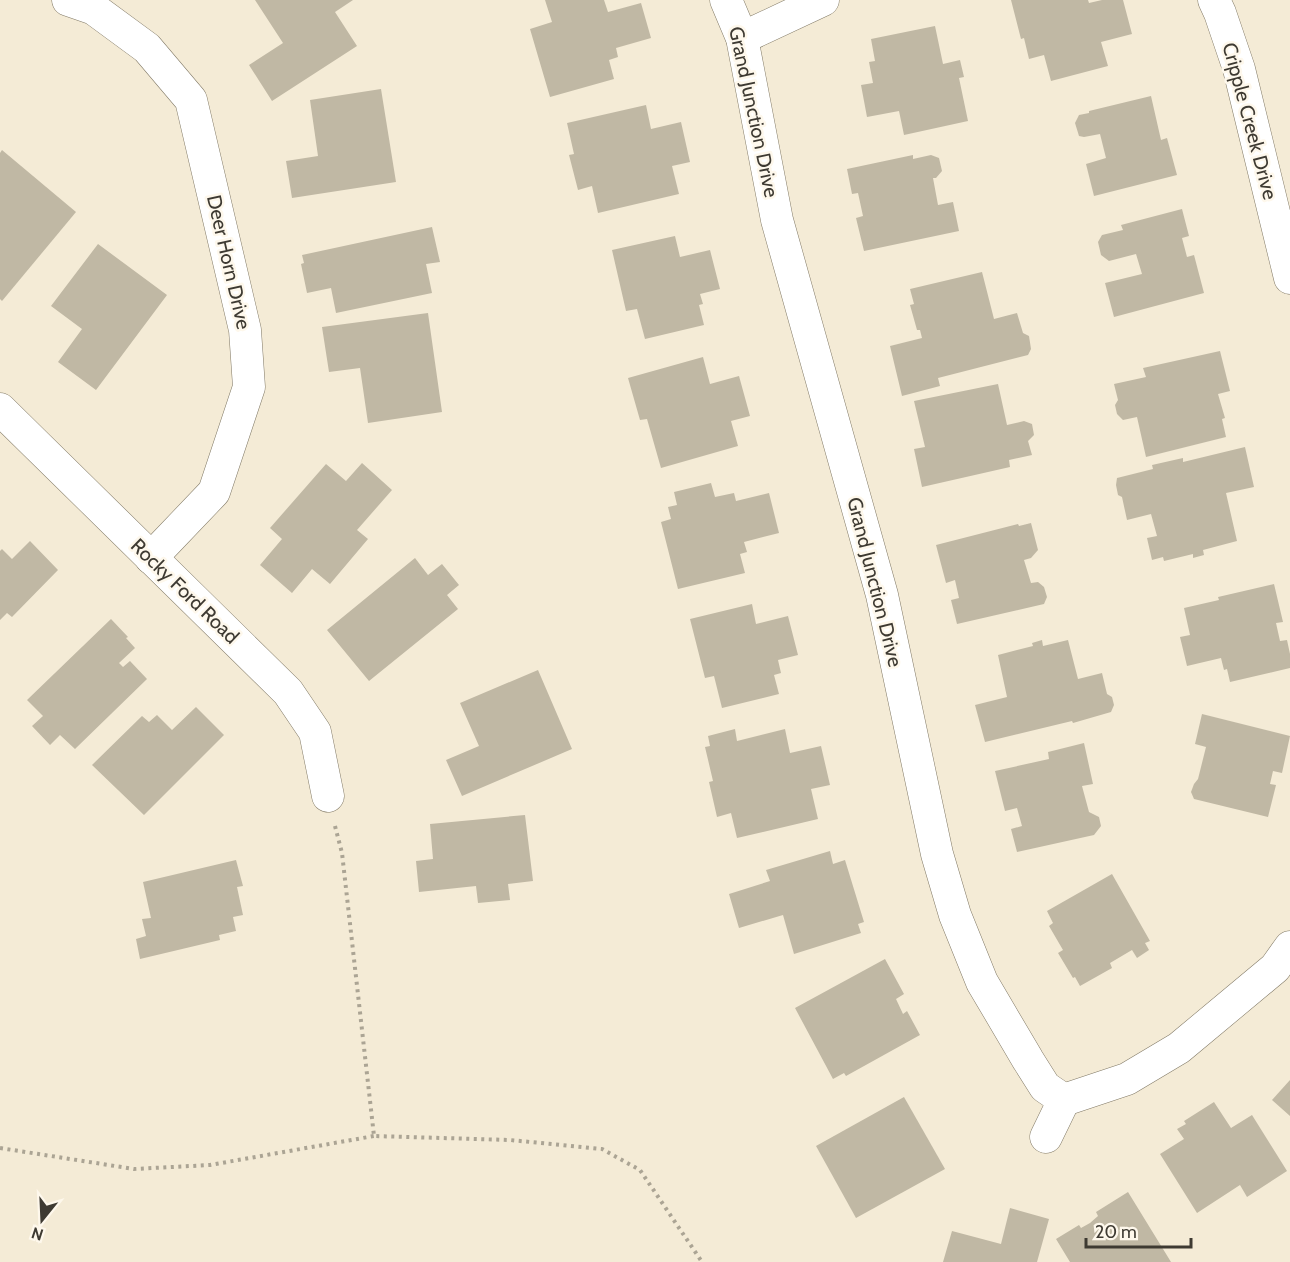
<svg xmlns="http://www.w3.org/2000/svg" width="1290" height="1262" viewBox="0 0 1290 1262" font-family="Cabin,sans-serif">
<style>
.building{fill:#c0b8a4}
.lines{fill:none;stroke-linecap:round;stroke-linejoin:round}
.minor-casing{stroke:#827a67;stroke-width:33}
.path{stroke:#aba494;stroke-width:4;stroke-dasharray:3 4.5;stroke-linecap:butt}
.minor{stroke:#fff;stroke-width:32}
.labels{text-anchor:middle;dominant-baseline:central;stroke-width:5;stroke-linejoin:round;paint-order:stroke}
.street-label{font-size:20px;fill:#3e3a32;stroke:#fef8ec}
</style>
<rect width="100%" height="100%" fill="#f4ebd6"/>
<!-- building -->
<g class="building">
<path d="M255,0H353L335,12L357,46L272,101L249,65L283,43Z"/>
<path d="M545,0H604L608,12L641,3L651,38L616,48L618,57L609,60L614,79L550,97L530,29L552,22Z"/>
<path d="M1011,0H1088L1089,3L1102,0H1123L1132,34L1101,42L1108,66L1051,81L1044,55L1029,59L1024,38L1021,39Z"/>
<path d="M935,26L943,64L960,60L964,77L959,78L968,121L904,135L899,111L867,117L861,85L873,83L869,62L875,61L871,39Z"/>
<path d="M381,89L396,182L292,198L286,161L318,156L310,100Z"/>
<path d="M1151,96L1161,140L1167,138L1177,175L1094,196L1086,164L1106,158L1100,134L1084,137L1079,136L1075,123L1079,115L1089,113V111Z"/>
<path d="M646,105L651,129L681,122L690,162L672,166L679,194L598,213L592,186L578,190L569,155L574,154L567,123Z"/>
<path d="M2,150L76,212L2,301L0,299V153Z"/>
<path d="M913,155V159L931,155L939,158L942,171L936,178H933L938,205L953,202L959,231L864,251L856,218L863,216L858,193L852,194L847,169Z"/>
<path d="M1182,209L1189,236L1182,238L1187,257L1194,255L1204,293L1114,317L1105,283L1142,274L1136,254L1109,261L1101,255L1098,242L1102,235L1123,230L1121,225Z"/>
<path d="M432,227L440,262L426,264L432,293L336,313L331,288L307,293L301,264L304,263L302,255Z"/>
<path d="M675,236L680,257L710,250L720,289L700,294L703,304L699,305L704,325L645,339L637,309L626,311L612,250Z"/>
<path d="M98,244L167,295L96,390L58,362L82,329L51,306Z"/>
<path d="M982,272L994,319L1017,313L1023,333L1029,336L1031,349L1028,355L938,378L940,386L902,396L890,346L922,338L920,330H917L910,305L914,304L910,289Z"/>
<path d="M428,313L442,412L368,423L360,368L329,372L322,327Z"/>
<path d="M1220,351L1230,391L1218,394L1225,418L1222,419L1226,437L1146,457L1137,417L1123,420L1117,414L1115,405L1118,400L1114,384L1146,377L1143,368Z"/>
<path d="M703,357L710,384L739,376L750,416L731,421L738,446L661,468L647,419L640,420L628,378Z"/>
<path d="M998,384L1007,425L1024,421L1032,424L1034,435L1028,441L1032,455L1009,460L1010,467L922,487L914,449L925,447L914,401Z"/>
<path d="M1245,447L1254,487L1226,493L1237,541L1203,550L1204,555L1193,558V554L1164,561L1163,557L1152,560L1147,538L1157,536L1151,514L1127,520L1122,497L1118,495L1116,485L1117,478L1153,469L1152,465L1183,458V462Z"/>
<path d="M362,463L392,490L357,530L368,539L330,584L312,569L292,593L260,565L282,539L270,528L326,464L346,481Z"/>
<path d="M711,483L715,497L734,493L736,501L769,493L779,533L744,542L747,552L740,554L745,573L678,589L661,522L671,519L668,507L677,505L674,492Z"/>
<path d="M1031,523L1038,550L1031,558L1024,560L1031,583L1038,582L1044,587L1047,597L1044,604L957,624L951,600L959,598L955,580L946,583L936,545L1018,524L1019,526Z"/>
<path d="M30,541L58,570L12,617L7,613L0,620V551L2,549L12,559Z"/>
<path d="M415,558L428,575L442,564L459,585L447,595L458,609L369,681L327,630Z"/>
<path d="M1274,584L1283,622L1276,623L1280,641L1287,640L1290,654V668L1230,682L1227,669L1224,670L1221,658L1187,666L1180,637L1190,635L1184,608L1219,600L1218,597Z"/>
<path d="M752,604L756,624L788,616L798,655L778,660L781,673L774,675L779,694L722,708L714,676L705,678L690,619Z"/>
<path d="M111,619L128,637L126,638L135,648L119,663L123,667L130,661L147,679L75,749L60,735L50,745L32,726L43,716L27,700Z"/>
<path d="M1042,640L1043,646L1068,640L1078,679L1102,673L1107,694L1112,697L1114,705L1111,712L1073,723L1072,721L985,742L975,705L1007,697L998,655L1033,646L1032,643Z"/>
<path d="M538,670L572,749L462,796L446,760L479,746L460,703Z"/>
<path d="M196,707L224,735L144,815L92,765L142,716L149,722L157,715L172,730Z"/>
<path d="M1202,714L1290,736L1282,773L1273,771L1270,784L1276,785L1268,817L1194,799L1191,792L1194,784L1198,779L1206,747L1195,744Z"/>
<path d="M735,729L737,741L785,729L790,753L821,746L830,785L811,789L818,819L737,838L731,813L717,817L709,782L713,781L705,747L710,746L708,736Z"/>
<path d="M1084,743L1093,784L1082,786L1089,812L1099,817L1101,826L1094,835L1017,852L1011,829L1022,826L1017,808L1005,811L995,771L1049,759L1048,752Z"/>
<path d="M525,815L533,881L508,884L510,900L478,903L476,886L419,892L416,861L433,859L430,824Z"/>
<path d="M830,851L833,864L845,860L864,922L858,924L861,933L794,954L783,915L739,928L729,894L770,881L766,870Z"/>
<path d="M236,860L243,886L237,887L243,915L233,917L236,931L219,935L220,940L140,959L136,939L146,936L142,919L151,918L143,882Z"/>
<path d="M1112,874L1150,941L1145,943L1149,950L1137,958L1132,950L1110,963L1112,968L1080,986L1075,977L1073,978L1058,953L1063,950L1049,926L1053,923L1047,911Z"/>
<path d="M885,959L904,994L896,999L903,1014L907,1011L920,1035L846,1076L844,1073L833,1079L795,1008Z"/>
<path d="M1290,1080V1116L1272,1100Z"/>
<path d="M904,1097L945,1169L856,1218L816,1146Z"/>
<path d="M1214,1102L1231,1128L1252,1115L1287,1171L1247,1197L1240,1185L1197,1213L1160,1154L1184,1139L1177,1129L1186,1124L1184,1121Z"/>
<path d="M1128,1192L1171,1262H1070L1056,1239L1079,1225L1081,1228L1090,1223L1098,1216L1096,1212Z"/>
<path d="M1010,1208L1049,1219L1037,1262H943L952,1231L1001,1244Z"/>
</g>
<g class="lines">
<defs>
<g id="minor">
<path d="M68,0L94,9L147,48L191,100L245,330L249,387L214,492L151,558"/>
<path d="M726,0L742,38L777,220L882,595L937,854L955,915L982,982L1028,1060L1045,1087L1064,1100"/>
<path d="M1214,0L1220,13L1239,69L1290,278"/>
<path d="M742,38L823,0"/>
<path d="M0,409L288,692L315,732L328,796"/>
<path d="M1064,1100L1127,1079L1179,1048L1275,968L1290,947"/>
<path d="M1046,1137L1064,1100"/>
</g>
</defs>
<!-- minor casing -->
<use href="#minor" class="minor-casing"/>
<!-- path -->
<g class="path">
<path d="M335,826L342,853L374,1136L510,1140L602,1149L640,1170L702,1262"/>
<path d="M0,1148L134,1169L210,1165L374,1136"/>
</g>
<!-- minor -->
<use href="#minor" class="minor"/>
</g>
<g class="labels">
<!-- street labels -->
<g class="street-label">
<text transform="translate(754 112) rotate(78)">Grand Junction Drive</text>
<text transform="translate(1250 121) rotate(75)">Cripple Creek Drive</text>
<text transform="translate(229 262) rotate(77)">Deer Horn Drive</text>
<text transform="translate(875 582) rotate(76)">Grand Junction Drive</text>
<text transform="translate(185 591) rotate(44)">Rocky Ford Road</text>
</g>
</g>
<!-- north arrow -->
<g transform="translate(42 1220) rotate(198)" stroke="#fef8ec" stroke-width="4.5" paint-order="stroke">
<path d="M0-4.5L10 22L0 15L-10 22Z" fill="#3e3a32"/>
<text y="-9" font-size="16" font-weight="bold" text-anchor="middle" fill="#3e3a32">N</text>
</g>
<!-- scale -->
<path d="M1086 1238v9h105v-9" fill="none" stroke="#3e3a32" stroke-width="3"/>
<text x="1095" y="1238" font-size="18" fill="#3e3a32" stroke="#fef8ec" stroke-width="4.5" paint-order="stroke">20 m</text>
</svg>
